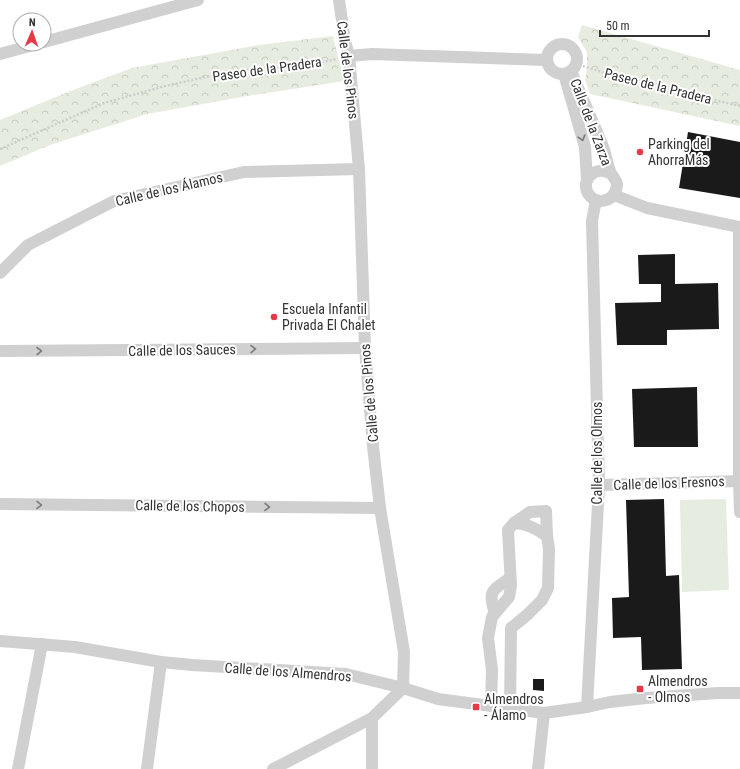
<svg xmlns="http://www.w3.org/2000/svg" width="740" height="769" viewBox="0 0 740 769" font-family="'Roboto Condensed',sans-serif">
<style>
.forest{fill:url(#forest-crowns)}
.garden{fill:#e6ecdf}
.building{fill:#1a1a1a}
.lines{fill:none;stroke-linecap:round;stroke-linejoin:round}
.path{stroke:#cdcdcd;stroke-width:2.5;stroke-dasharray:2 2;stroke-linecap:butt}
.street{stroke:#d0d0d0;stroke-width:12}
.oneway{stroke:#7a7a7a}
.poi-dot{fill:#e63946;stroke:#fff;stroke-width:1.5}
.labels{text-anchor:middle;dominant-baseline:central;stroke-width:4;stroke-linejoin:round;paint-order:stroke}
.street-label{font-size:14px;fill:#333;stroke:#fff}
.poi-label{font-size:14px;fill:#333;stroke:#fff;text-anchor:start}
</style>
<defs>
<pattern id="forest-crowns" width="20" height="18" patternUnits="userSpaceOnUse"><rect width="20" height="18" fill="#e6ecdf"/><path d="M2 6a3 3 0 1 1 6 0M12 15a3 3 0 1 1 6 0" fill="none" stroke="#c6cbc0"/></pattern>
</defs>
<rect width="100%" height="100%" fill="#fff"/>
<!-- forest -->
<g class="forest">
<path d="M582,25L740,70V126L590,94L585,80L587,69V52L578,37Z"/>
<path d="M333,36L344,81L247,96L147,114L50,145L0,166V120L73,90L132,68L259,45Z"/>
</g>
<!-- garden -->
<path class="garden" d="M726,499L729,590L682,592L680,500Z"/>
<!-- building -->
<g class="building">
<path d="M688,132L740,142V198L679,188Z"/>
<path d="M675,254V284L718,283L719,329L667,330V345H617L615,303L661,302V284H639L638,255Z"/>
<path d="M697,387L698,447H634L632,389Z"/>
<path d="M664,499L666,576L679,575L682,669L642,670L641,637L613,638L612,598L629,597L626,500Z"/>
<path d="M533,679H544V691L533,690Z"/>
</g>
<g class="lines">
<!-- path -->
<g class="path">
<path d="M583,66L631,81L740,106"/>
<path d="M0,149L104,103L165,86L233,71L308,65L337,59"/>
</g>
<!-- street -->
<g class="street">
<path d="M44,42L198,0"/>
<circle cx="562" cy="59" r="15"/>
<path d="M0,54L37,44"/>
<path d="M349,56L372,54L546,60"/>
<path d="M571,71C581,96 593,121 603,147C606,155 607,163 610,171C611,176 616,178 617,184C617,191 613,198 606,200C601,202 595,201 591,197C578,185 592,164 610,173"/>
<path d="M564,74L585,147L587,180"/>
<path d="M614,195L647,208L740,227"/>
<path d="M739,227V481L740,512"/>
<path d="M0,273L28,245L114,201L244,172L359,169"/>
<path d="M0,351L365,348"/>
<path d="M599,485L740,481"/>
<path d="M0,504L380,508"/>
<path d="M514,523L530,512L546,511L547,536"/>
<path d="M495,613C487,591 493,590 510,578"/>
<path d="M0,641L75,647L161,662L192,665L346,674L403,688L438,699L544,713L587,707L610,702L646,698L718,693H740"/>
<path d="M491,706L492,670L488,638L492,617L509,597L511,586L508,530L514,523C526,523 537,529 547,536L549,549L548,588L542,600L527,615L511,628L510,708"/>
<path d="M587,707L599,485L592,221L596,200"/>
<path d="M372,718V769"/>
<path d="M18,769L42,644"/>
<path d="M147,769L161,662"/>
<path d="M273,769L372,718L403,688L404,652L380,508L373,446L365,348L359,169L349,56L345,41L339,0"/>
<path d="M538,769L544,713"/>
</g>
</g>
<!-- one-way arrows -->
<defs><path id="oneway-chevron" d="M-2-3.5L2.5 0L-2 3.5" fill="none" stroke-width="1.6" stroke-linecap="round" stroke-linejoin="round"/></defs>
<g class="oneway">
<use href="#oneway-chevron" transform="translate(582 138) rotate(74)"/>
<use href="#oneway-chevron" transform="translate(253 349) rotate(-1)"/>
<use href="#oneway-chevron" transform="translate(39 351) rotate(-1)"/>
<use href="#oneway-chevron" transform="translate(39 505) rotate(1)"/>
<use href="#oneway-chevron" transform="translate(267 507) rotate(1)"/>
</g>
<!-- markers -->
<g class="poi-dot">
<circle cx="640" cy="152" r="4"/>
<circle cx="274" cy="317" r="4"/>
<rect x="636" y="685" width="8" height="8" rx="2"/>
<rect x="472" y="703" width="8" height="8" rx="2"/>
</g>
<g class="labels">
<!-- street labels -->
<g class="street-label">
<text transform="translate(267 69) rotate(-8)">Paseo de la Pradera</text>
<text transform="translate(348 70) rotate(83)">Calle de los Pinos</text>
<text transform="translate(658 86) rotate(14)">Paseo de la Pradera</text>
<text transform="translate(591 122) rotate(69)">Calle de la Zarza</text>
<text transform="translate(169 189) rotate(-13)">Calle de los Álamos</text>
<text transform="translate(182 350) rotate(-1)">Calle de los Sauces</text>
<text transform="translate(369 393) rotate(-95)">Calle de los Pinos</text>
<text transform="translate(597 453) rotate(-90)">Calle de los Olmos</text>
<text transform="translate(669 483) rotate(-2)">Calle de los Fresnos</text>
<text transform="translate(190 506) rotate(1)">Calle de los Chopos</text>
<text transform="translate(288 672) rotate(4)">Calle de los Almendros</text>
</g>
<!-- poi labels -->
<g class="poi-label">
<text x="648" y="144">Parking del<tspan x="648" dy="16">AhorraMás</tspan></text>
<text x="282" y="309">Escuela Infantil<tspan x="282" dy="16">Privada El Chalet</tspan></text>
<text x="648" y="681">Almendros<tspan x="648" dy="16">- Olmos</tspan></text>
<text x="484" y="699">Almendros<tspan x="484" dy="16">- Álamo</tspan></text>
</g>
</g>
<!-- north arrow -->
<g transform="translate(32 32) rotate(2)"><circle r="19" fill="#ffffff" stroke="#adadad"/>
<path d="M0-3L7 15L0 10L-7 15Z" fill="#e63946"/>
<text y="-6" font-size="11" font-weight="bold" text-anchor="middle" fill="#333333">N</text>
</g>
<!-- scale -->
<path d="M600 30v6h109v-6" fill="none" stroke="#333333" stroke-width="2"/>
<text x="606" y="30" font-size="12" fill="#333333" stroke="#ffffff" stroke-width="3" paint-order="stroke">50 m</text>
</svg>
